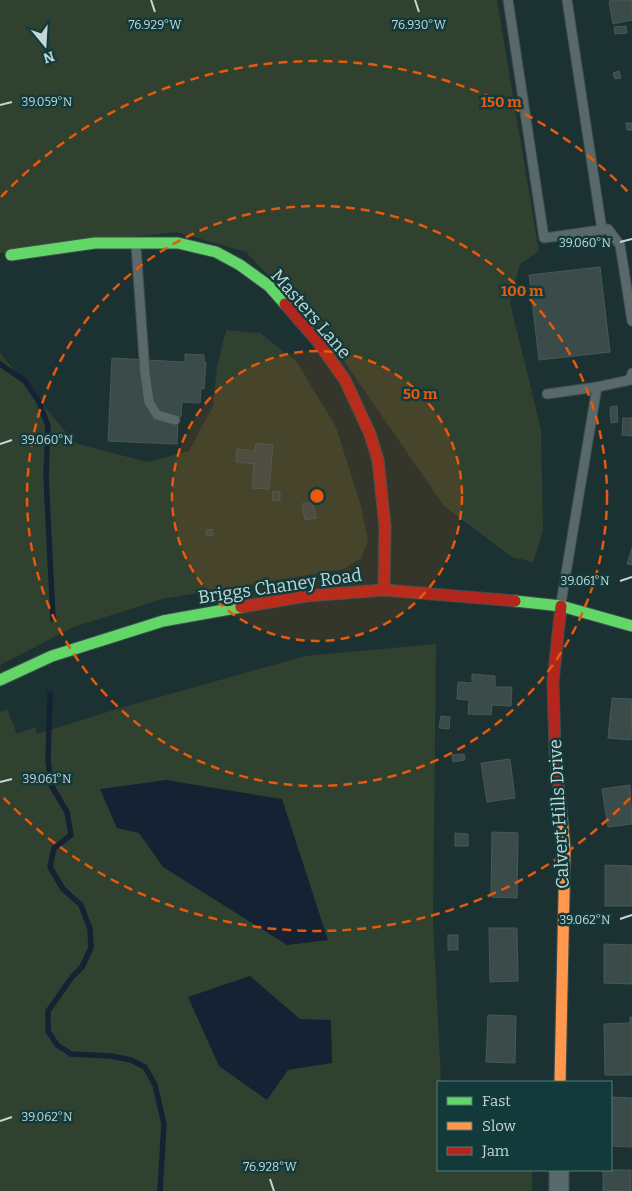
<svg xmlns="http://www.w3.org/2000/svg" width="632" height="1191" viewBox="0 0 632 1191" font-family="Bitter,serif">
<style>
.green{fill:#304130}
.water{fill:#142233}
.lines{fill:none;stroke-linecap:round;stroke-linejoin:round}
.stream{stroke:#142233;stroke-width:5.5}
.building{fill:#3b4b49;stroke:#475855}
.lane-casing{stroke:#3e4e4e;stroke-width:11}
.street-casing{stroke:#3e4e4e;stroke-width:21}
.fast-casing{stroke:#3e4e4e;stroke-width:13}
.slow-casing{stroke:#3e4e4e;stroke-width:13}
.jam-casing{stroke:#3e4e4e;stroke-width:13}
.lane{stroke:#596969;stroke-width:9}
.street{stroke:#596969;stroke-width:19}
.fast{stroke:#63d668;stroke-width:11}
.slow{stroke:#ff974d;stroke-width:11}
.jam{stroke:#b3261e;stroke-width:11}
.ticks{fill:none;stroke:#c2d7d7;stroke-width:2}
.ring{fill:none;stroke:#e8590c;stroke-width:2.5;stroke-dasharray:9 6}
.labels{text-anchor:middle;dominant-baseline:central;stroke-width:5;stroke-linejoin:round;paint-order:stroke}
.street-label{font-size:18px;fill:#c2d7d7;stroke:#133a3b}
.ticks-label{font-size:12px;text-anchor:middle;fill:#c2d7d7;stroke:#133a3b;stroke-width:5;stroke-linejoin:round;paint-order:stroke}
.centre{fill:#e8590c;stroke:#133a3b;stroke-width:2.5}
.ring-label{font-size:15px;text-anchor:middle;font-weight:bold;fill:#e8590c;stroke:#133a3b;stroke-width:5;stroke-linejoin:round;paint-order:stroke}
</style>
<rect width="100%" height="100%" fill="#1c3232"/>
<!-- green -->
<g class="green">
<path d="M0,0H497L539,251L520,264L510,303L541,429L543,531L533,562L512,557L444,506L333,345L246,252L176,232L0,253Z"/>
<path d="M226,330L260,333L296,361L336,427L361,506L368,542L361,558L344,569L162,599L74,627L0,665V353L75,443L147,462L189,451L213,406L217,367Z"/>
<path d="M436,644L433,921L441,1082H438V1170H532V1191H0V712L7,709L17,734L35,727L37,734L117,709L305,656Z"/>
</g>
<!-- water -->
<g class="water">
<path d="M166,780L282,799L328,940L287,945L163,867L139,833L117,828L100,789Z"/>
<path d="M250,976L300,1019L331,1020L332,1063L288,1070L267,1100L219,1066L188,997Z"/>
</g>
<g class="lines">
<!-- stream -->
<g class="stream">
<path d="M0,364L25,381L39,402L48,426L46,476L53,619"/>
<path d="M50,694L48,760L51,785L67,812L71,835L54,848L50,867L63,889L81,905L90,929L91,948L82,967L72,977L48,1011V1031L57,1045L71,1054L111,1056L131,1060L145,1067L155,1085L164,1124L160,1191"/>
</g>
</g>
<!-- building -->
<g class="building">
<path d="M615,0H632V20L613,24L609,1Z"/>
<path d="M626,26L627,33L615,34L614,27Z"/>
<path d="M619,71L621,78L615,79L613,73Z"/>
<path d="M626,123H632V130H627Z"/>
<path d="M600,267L610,352L539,360L529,275Z"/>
<path d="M185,354L204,355V362H206L204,389L201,388L200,403L182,402L181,417H178L177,444L108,441L112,358L183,362L185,361Z"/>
<path d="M617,406L618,422L611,423L610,407Z"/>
<path d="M623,418H632V436L622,435Z"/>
<path d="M256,443L273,445L269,489L252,488L254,464L236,462L237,449L255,451Z"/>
<path d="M273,491L280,492V501L272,500Z"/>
<path d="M313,502L316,518L305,520L302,504Z"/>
<path d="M213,529V535L207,536L206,530Z"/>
<path d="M632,548V565L627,564Z"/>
<path d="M472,674L495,676V687H512L511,706L492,705L491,715L468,714L469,700L457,699L458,682L472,683Z"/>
<path d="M612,698L632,699L631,740L608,738Z"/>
<path d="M441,716L450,717L449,729L439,728Z"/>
<path d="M464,754L465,760L453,762L452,755Z"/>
<path d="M510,759L515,798L487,802L481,763Z"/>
<path d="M630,785L632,824L608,827L602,789Z"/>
<path d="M492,832L518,833L517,898L491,897Z"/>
<path d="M455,833L468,834V846H455Z"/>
<path d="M605,865L631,866L632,867V906H605Z"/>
<path d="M489,928H517L518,981L490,982Z"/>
<rect x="448" y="935" width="10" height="15"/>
<path d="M604,944L632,945V984L604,983Z"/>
<path d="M488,1015L516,1016L515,1063L486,1062Z"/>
<path d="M630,1017H632V1075H605L604,1024L630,1023Z"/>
<path d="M611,1097L632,1098V1147L611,1146Z"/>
<rect x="603" y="1170" width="28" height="21"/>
</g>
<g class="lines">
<defs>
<g id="lane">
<path d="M508,0L544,238L608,229L620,245L632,321"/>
<path d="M567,0L602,230"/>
<path d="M136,246L145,373L149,402L157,415L175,420"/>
<path d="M547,394L597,387"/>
<path d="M561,603L597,387L630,380L632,373"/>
</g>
<path id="street" d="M559,1191V1170"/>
<g id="fast">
<path d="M11,255L95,243H178L216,252L240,265L269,286L285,304"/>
<path d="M515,601L561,606L632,626"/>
<path d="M0,680L52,656L163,621L241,607"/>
</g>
<path id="slow" d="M560,1082L565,849L562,817"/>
<g id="jam">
<path d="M285,304L318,342L345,380L370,434L378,460L385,526L384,590"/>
<path d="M561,606L553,681L555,752L562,817"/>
<path d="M241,607L306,596L384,590L515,601"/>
</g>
</defs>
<!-- lane casing -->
<use href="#lane" class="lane-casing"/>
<!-- street casing -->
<use href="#street" class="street-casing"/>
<!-- fast casing -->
<use href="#fast" class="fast-casing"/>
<!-- slow casing -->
<use href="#slow" class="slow-casing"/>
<!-- jam casing -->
<use href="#jam" class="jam-casing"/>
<!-- lane -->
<use href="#lane" class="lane"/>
<!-- street -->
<use href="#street" class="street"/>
<!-- fast -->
<use href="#fast" class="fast"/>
<!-- slow -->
<use href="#slow" class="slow"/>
<!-- jam -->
<use href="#jam" class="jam"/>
</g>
<!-- ticks -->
<path class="ticks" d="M151,0L155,12M415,0L419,12M0,105L12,102M620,242L632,239M0,444L12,440M620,581L632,577M0,782L12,779M620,919L632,915M0,1121L12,1117M270,1179L274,1191"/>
<!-- distance rings -->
<circle cx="317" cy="496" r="145" fill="#e8590c" fill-opacity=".12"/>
<g class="ring">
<circle cx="317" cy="496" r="145"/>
<circle cx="317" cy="496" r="290"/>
<path d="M630 798A435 435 0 0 1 1 795M1 197A435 435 0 0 1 630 194"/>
</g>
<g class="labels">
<!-- street labels -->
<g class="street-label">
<text transform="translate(311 314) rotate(49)">Masters Lane</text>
<text transform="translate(280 586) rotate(-8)">Briggs Chaney Road</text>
<text transform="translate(559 814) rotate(-93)">Calvert Hills Drive</text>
</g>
</g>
<g class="ticks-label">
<text x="155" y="29">76.929°W</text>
<text x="419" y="29">76.930°W</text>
<text x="47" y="106">39.059°N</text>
<text x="585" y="247">39.060°N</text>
<text x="47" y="444">39.060°N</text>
<text x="585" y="585">39.061°N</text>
<text x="47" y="783">39.061°N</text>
<text x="585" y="924">39.062°N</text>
<text x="47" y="1121">39.062°N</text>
<text x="270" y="1171">76.928°W</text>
</g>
<circle cx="317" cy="496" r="8" class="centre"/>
<g class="ring-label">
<text x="501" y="107">150 m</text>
<text x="522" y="296">100 m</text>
<text x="420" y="399">50 m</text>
</g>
<!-- legend -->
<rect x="437" y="1081" width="175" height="90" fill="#133a3b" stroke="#597979"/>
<rect x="447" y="1097" width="25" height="8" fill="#63d668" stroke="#597979"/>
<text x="482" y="1106" font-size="15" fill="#c2d7d7">Fast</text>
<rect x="447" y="1122" width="25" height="8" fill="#ff974d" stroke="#597979"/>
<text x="482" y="1131" font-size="15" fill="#c2d7d7">Slow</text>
<rect x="447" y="1147" width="25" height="8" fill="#b3261e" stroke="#597979"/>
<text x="482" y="1156" font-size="15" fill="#c2d7d7">Jam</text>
<!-- north arrow -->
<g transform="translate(45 45) rotate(162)" stroke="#133a3b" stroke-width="4" paint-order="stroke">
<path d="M0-4L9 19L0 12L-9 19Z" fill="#c2d7d7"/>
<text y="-8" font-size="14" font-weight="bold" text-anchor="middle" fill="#c2d7d7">N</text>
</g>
</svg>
